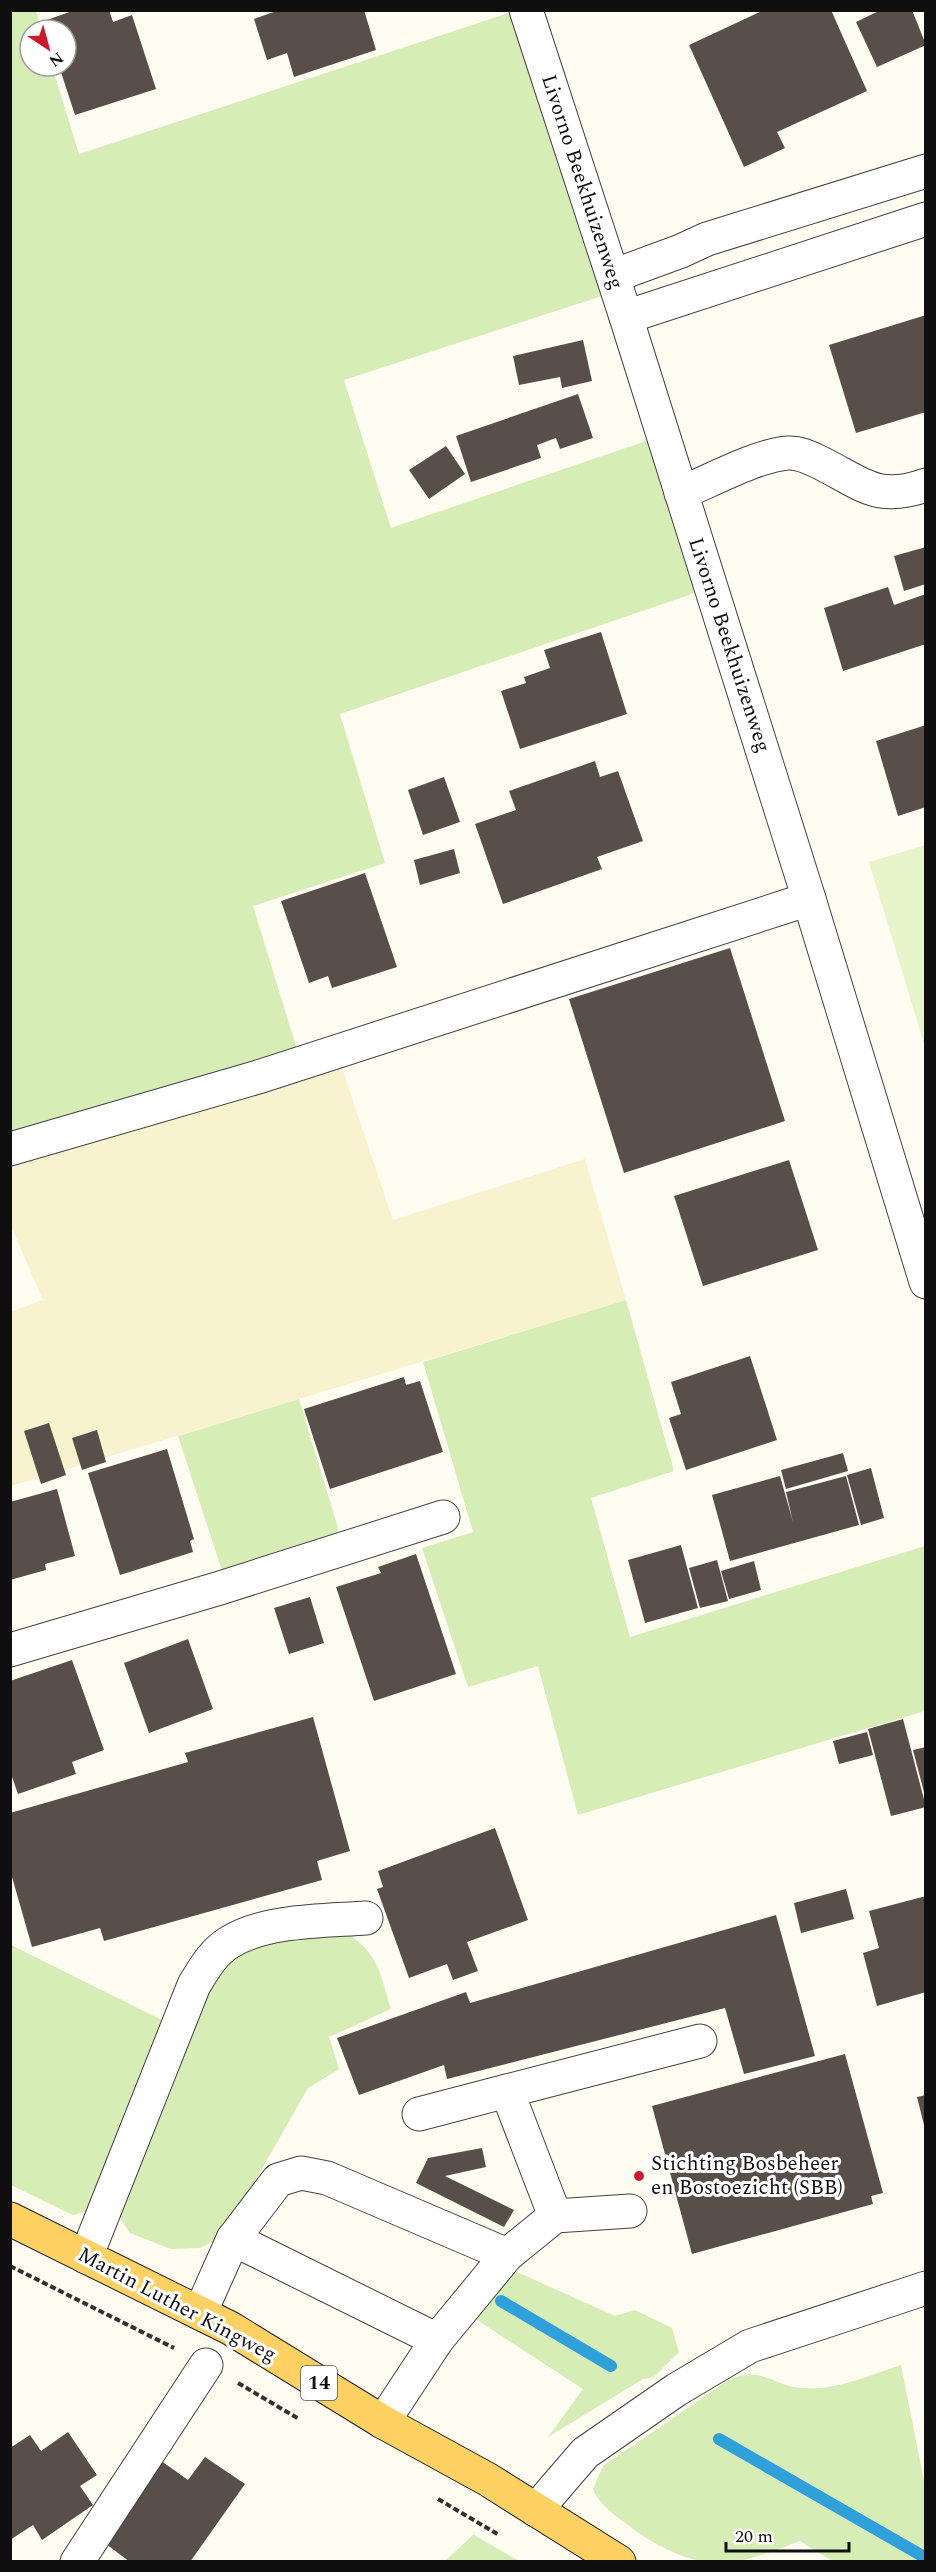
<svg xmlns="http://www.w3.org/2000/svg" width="936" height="2572" viewBox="0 0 936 2572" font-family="Spectral,serif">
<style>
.farmland{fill:#f8f3ce}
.green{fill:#d6eeb6}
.pitch{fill:#e8f4c9}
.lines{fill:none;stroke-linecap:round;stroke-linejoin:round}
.stream{stroke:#30a0da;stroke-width:12}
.building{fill:#594f4a}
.minor-casing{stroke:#424242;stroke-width:35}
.major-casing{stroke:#202020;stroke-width:35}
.path{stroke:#313131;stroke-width:4;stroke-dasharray:6 3;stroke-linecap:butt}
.minor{stroke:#fff;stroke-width:33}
.major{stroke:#ffd062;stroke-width:33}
.poi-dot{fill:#ce192b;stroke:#fff;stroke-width:2}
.labels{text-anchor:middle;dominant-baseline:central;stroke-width:6;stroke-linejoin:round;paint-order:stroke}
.shield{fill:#fff;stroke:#575757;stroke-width:1.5}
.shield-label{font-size:20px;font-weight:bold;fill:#0f0f0f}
.street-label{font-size:21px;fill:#0f0f0f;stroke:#fff}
.poi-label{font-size:21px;fill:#0f0f0f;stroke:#fff;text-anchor:start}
</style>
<rect width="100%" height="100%" fill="#fffcf2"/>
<!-- farmland -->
<path class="farmland" d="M341,1065L393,1220L585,1159L626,1300L11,1486L10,1312L43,1300L11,1226V1162Z"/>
<!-- green -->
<g class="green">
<path d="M11,11H36L42,30H30V66H52L79,154L509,13L602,296L344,380L391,528L649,440L695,593L340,714L385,863L253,906L299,1056L11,1141Z"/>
<path d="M626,1300L674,1471L591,1498L630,1637L925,1546V1711L578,1815L538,1666L468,1687L422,1548L473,1532L423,1362Z"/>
<path d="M299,1399L338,1528L336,1539L225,1580L178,1436Z"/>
<path d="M345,1932C379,1953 380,1974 391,2009L329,2037L339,2069L308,2088L223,2237L200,2248L171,2249L130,2233L119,2217L201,1993L225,1955L257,1936Z"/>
<path d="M11,1945L166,2022L88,2211L73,2215L11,2185Z"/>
<path d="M517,2272L615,2316L635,2310L672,2328L679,2352L654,2377L643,2379L548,2437L583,2389L474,2318L506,2274Z"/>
<path d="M901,2365L925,2486V2561H832L800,2541C780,2548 759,2557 739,2561C701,2570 657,2548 628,2525C615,2515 599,2505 593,2489L603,2466L727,2381C760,2364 772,2386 802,2388C836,2391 870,2375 901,2365Z"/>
<path d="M474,2534V2535L519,2561H445Z"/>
</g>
<!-- pitch -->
<path class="pitch" d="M925,845H926L925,1047L869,862Z"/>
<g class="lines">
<!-- stream -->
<g class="stream">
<path d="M501,2301L611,2366"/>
<path d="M719,2439L926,2558"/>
</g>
</g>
<!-- building -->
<g class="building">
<path d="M75,10H109L113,22L132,15L156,89L75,115L59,66H66V30H47L44,21Z"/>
<path d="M279,10H364L376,50L294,77L287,53L267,60L254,19Z"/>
<path d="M764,10H831L867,91L777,132L785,148L744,167L689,45Z"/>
<path d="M881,10H912L926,45L877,67L856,22Z"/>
<path d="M926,315V412L856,433L829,345Z"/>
<path d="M583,340L592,381L562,388L560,377L519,385L513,356Z"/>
<path d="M578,394L593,438L560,449L556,438L537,445L541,458L471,482L456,436Z"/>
<path d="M446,446L465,474L429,499L409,470Z"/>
<path d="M926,547V584L904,591L894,556Z"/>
<path d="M888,587L894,605L926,594V644L843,671L824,608Z"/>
<path d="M601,632L627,714L520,749L501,691L526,683L524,677L550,668L544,650Z"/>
<path d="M926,725V807L898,816L876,741Z"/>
<path d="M595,761L600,777L618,771L643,841L597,857L602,869L503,904L475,824L516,810L509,791Z"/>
<path d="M444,777L460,822L423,835L408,790Z"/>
<path d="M454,849L460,873L420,885L414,860Z"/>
<path d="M365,873L397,967L332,988L328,976L309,983L281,901Z"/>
<path d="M730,948L785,1121L624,1173L569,999Z"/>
<path d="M789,1160L818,1250L703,1286L674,1196Z"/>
<path d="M750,1356L777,1440L686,1470L669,1418L681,1414L671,1382Z"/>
<path d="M404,1377L406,1385L420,1381L443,1452L330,1489L304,1409Z"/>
<path d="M49,1423L66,1475L41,1484L24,1431Z"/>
<path d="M97,1430L106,1462L82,1470L72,1438Z"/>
<path d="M167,1449L194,1539L190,1541L193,1552L120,1575L88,1473Z"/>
<path d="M843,1453L848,1471L786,1489L781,1470Z"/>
<path d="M871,1468L884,1518L861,1525L847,1475Z"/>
<path d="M780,1476L793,1522L786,1492L846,1476L859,1525L730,1561L712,1495Z"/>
<path d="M57,1489L75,1556L45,1564L46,1570L10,1580V1502Z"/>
<path d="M681,1545L698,1608L645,1623L628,1560Z"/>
<path d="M416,1554L456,1674L374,1701L336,1587L381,1573L378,1567Z"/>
<path d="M717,1560L728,1601L700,1608L689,1568Z"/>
<path d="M754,1561L761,1590L729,1599L721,1571Z"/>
<path d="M310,1597L324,1643L289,1654L274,1608Z"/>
<path d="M188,1639L213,1709L149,1733L124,1663Z"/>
<path d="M72,1660L104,1750L72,1762L76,1774L18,1794L10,1771V1681Z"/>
<path d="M313,1717L350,1851L317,1861L322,1880L104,1941L100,1928L32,1947L10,1870V1813L188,1762L185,1753Z"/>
<path d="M903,1719L926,1807L891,1816L868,1729Z"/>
<path d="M867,1732L873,1755L839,1764L833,1741Z"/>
<path d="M926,1747V1796H925L913,1750Z"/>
<path d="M495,1828L528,1920L467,1942L478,1971L453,1980L447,1964L409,1978L377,1889L383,1887L378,1871Z"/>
<path d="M846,1889L854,1919L801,1933L794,1903Z"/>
<path d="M926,1896V1992L877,2006L863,1953L879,1948L869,1911Z"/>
<path d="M776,1915L815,2056L744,2074L725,2008L447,2079L444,2065L359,2095L337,2038L466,1992L470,2003Z"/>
<path d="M845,2054L883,2193L871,2196L873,2204L692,2254L652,2106Z"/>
<path d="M926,2095V2129H925L917,2097Z"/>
<path d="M482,2148L486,2167L445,2176L514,2210L504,2227L416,2183L428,2158Z"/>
<path d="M68,2432L97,2475L80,2486L93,2505L42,2540L33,2525L10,2540V2448L30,2435L41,2451Z"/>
<path d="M205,2457L245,2484L190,2562H130L106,2544L160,2460L188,2480Z"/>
</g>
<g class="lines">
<defs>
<g id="minor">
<path d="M526,10L626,317L809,899L926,1282"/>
<path d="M613,276L681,251L707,239L926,171"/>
<path d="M626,317L926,219"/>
<path d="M681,493C710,481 758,455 788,453C801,452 812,459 823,464C864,485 878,502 926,485"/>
<path d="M10,1149L258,1077L809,899"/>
<path d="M10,1650L220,1588L443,1517"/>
<path d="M419,2114L507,2091"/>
<path d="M555,2216L507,2091L700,2041"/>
<path d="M233,2239L437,2340"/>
<path d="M86,2257L194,1985C204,1969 213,1952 230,1942C265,1920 325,1921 366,1918"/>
<path d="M200,2313L233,2239L278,2180L301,2173L327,2178L507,2255"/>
<path d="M383,2422L437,2340L507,2255L555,2216L630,2211"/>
<path d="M536,2510L585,2453L676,2390L750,2346L926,2288"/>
<path d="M77,2562L206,2365"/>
</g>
<path id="major" d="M10,2219L230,2328L383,2422L487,2479L619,2562"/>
</defs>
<!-- minor casing -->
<use href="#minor" class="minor-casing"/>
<!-- major casing -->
<use href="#major" class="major-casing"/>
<!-- path -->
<g class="path">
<path d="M10,2266L174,2348"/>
<path d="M238,2383L299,2419"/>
<path d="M438,2499L499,2535"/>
</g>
<!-- minor -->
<use href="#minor" class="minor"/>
<!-- major -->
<use href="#major" class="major"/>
</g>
<!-- markers -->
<circle class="poi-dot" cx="639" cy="2176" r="6"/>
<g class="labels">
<!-- shield labels -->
<rect class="shield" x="301" y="2366" width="36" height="34" rx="4.5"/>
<g class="shield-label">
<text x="319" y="2383">14</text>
</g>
<!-- street labels -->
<g class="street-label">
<text transform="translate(582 182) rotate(72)">Livorno Beekhuizenweg</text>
<text transform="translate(729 645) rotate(72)">Livorno Beekhuizenweg</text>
<text transform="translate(177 2305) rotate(28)">Martin Luther Kingweg</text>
</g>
<!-- poi labels -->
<g class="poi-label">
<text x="651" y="2164">Stichting Bosbeheer<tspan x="651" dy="24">en Bostoezicht (SBB)</tspan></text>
</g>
</g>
<!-- border -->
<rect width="936" height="2572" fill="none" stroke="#0f0f0f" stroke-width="24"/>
<!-- north arrow -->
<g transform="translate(48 48) rotate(144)"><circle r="28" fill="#ffffff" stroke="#9f9f9f" stroke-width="1.5"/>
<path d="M0-4.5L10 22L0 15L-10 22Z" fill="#ce192b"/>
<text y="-9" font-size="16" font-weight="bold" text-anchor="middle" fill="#0f0f0f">N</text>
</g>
<!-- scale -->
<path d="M726 2542v9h123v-9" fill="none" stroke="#0f0f0f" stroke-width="3"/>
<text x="735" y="2542" font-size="18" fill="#0f0f0f" stroke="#ffffff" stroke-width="4.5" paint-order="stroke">20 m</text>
</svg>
